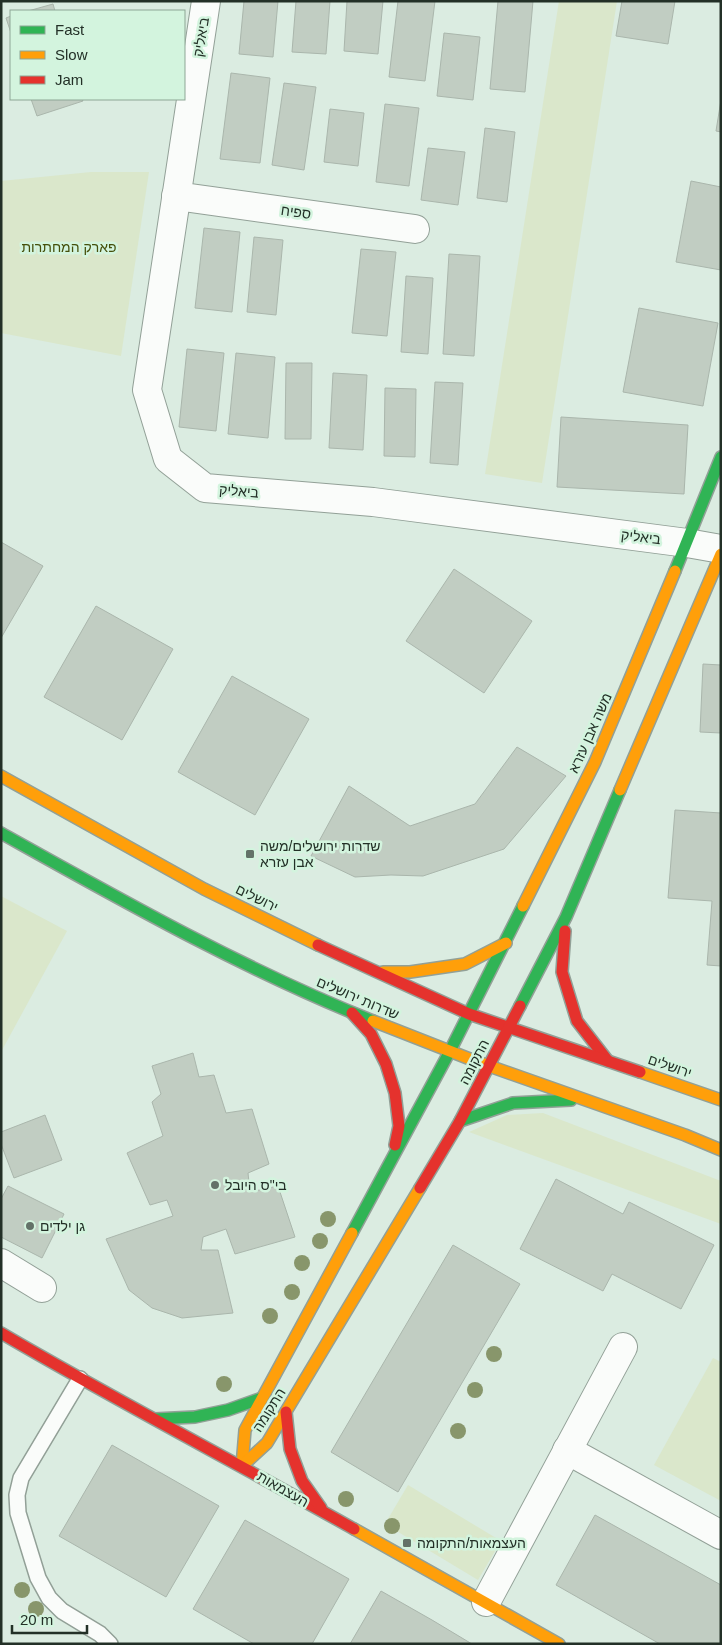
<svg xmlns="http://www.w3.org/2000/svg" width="722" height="1645" viewBox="0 0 722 1645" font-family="Arial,Heebo,sans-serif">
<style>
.green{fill:#dae7cb}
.building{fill:#c1cdc2;stroke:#aab6ac}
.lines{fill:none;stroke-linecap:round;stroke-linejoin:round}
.lane-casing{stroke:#92a097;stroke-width:18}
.street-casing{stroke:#92a097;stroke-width:30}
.fast-casing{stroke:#92a097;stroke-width:14}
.slow-casing{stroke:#92a097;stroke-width:14}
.jam-casing{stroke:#92a097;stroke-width:14}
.lane{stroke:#fafcfa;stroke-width:15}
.street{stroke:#fafcfa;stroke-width:28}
.fast{stroke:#30b455;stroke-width:11}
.slow{stroke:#ff9f0a;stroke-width:11}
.jam{stroke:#e5322d;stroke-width:11}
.tree{fill:#88966b}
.poi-dot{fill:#637268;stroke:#d3f4de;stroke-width:2}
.labels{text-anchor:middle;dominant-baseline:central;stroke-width:5;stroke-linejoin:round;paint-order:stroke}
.street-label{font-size:14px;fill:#233027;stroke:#d3f4de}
.park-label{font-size:14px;fill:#454f0b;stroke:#d3f4de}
.poi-label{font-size:14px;fill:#233027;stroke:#d3f4de;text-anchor:start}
</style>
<rect width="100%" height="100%" fill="#dbece1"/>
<!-- green -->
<g class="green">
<path d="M559,1H617L542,483L485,474Z"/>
<path d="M91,172H149L121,356L1,333V181Z"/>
<path d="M1,896L67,931L1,1052Z"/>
<path d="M543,1113L721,1181V1224L469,1132L507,1115Z"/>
<path d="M713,1358L721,1362V1501L654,1465Z"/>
<path d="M408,1485L501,1541L478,1580L385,1524Z"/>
</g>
<!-- building -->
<g class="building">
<path d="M244,1H278L273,57L239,54Z"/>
<path d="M296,1H330L326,54L292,52Z"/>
<path d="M347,1H383L378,54L344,51Z"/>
<path d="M398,1H435L425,81L389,77Z"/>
<path d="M498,1H533L525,92L490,89Z"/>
<path d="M622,1H675L668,44L616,36Z"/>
<path d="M53,4L55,11H28Z"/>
<path d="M11,16V33L6,18Z"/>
<path d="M444,33L480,37L473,100L437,96Z"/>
<path d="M231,73L270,78L260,163L220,159Z"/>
<path d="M284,83L316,87L304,170L272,165Z"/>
<path d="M31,99H82L83,101L37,116Z"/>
<path d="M721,100V132L716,131Z"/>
<path d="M385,104L419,108L409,186L376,182Z"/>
<path d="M330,109L364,113L358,166L324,162Z"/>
<path d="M485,128L515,132L507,202L477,198Z"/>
<path d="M428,148L465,152L458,205L421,200Z"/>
<path d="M691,181L721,187V270L676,262Z"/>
<path d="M204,228L240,232L232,312L195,308Z"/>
<path d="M254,237L283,240L276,315L247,312Z"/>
<path d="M361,249L396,252L387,336L352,333Z"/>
<path d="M449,254L480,256L474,356L443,354Z"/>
<path d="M406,276L433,278L428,354L401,352Z"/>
<path d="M639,308L718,323L703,406L623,392Z"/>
<path d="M187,349L224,353L216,431L179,427Z"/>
<path d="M236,353L275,357L268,438L228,434Z"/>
<path d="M286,363H312L311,439H285Z"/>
<path d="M333,373L367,375L363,450L329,448Z"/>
<path d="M435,382L463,383L458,465L430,463Z"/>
<path d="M385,388L416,389L415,457L384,456Z"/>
<path d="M561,417L688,425L684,494L557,487Z"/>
<path d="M1,542L43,566L1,638Z"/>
<path d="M454,569L532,621L484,693L406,641Z"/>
<path d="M96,606L173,649L122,740L44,697Z"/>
<path d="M703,664L721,665V733L700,732Z"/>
<path d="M232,676L309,719L255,815L178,772Z"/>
<path d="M517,747L566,776L504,849L423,876L391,875L355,877L311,856L349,786L410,826L475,804Z"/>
<path d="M675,810L721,813V966L707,965L712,901L668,898Z"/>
<path d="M193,1053L199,1077L214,1075L226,1113L252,1109L269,1164L248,1173L250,1192L278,1186L295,1237L235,1254L226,1229L203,1237L201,1250H218L233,1313L182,1318L152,1308L129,1290L106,1239L173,1216L167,1200L150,1205L127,1153L163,1136L152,1102L161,1094L152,1066Z"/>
<path d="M45,1115L62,1160L14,1178L1,1144V1132Z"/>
<path d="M556,1179L623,1214L629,1202L714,1245L681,1309L612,1274L603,1291L520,1249Z"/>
<path d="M8,1186L64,1214L42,1258L1,1237V1199Z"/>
<path d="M453,1245L520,1284L398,1492L331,1452Z"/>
<path d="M112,1445L219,1506L166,1597L59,1536Z"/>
<path d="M595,1515L721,1585V1644H660L556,1585Z"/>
<path d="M245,1520L349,1579L312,1644H254L193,1609Z"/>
<path d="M381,1591L432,1620L472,1644H350Z"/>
</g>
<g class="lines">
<defs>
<path id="lane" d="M80,1379L21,1478L17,1495L18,1513L38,1578L49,1598L62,1611L100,1634L110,1644"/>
<g id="street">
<path d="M206,1L147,390L168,459L205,488L373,502L687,543L721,549"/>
<path d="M176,196L415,229"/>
<path d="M1,1263L42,1288"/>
<path d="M567,1450L721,1535"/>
<path d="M486,1602L623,1347"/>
</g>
<g id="fast">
<path d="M675,571L721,457"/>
<path d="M1,833C123,901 243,969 373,1021"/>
<path d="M520,1006L566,917L620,790"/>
<path d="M460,1121L513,1103L571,1100"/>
<path d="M352,1233L450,1051L523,906"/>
<path d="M155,1419L195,1417L228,1410L262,1398"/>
</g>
<g id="slow">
<path d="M1,776L204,889L318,945"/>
<path d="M620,790L721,554"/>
<path d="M523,906L595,762L675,571"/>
<path d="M383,972H410L465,964L506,943"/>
<path d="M373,1021L475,1061L685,1135L721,1150"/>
<path d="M640,1072L721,1100"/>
<path d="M242,1466L245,1430L352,1233"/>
<path d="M242,1466L267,1443L420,1188"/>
<path d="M354,1529L559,1644"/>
</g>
<g id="jam">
<path d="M565,931L562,972L577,1021L608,1061"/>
<path d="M318,945L469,1014L640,1072"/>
<path d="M352,1013L371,1034L386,1064L395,1093L399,1126L395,1145"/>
<path d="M420,1188L460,1121L520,1006"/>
<path d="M1,1333C117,1401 237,1463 354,1529"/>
<path d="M286,1412L290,1449L302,1481L321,1508"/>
</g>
</defs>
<!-- lane casing -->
<use href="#lane" class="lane-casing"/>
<!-- street casing -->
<use href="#street" class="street-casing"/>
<!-- fast casing -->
<use href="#fast" class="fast-casing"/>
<!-- slow casing -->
<use href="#slow" class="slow-casing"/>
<!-- jam casing -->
<use href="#jam" class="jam-casing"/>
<!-- lane -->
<use href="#lane" class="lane"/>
<!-- street -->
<use href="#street" class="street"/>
<!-- fast -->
<use href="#fast" class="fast"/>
<!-- slow -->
<use href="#slow" class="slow"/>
<!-- jam -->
<use href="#jam" class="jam"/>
</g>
<!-- trees -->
<g class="tree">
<circle cx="328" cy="1219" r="8"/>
<circle cx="320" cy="1241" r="8"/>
<circle cx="302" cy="1263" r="8"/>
<circle cx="292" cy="1292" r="8"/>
<circle cx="270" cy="1316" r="8"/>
<circle cx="494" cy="1354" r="8"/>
<circle cx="224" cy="1384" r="8"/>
<circle cx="475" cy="1390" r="8"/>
<circle cx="458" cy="1431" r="8"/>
<circle cx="346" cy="1499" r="8"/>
<circle cx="392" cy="1526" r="8"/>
<circle cx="22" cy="1590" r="8"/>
<circle cx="36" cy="1609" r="8"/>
</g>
<!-- markers -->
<g class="poi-dot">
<rect x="245" y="849" width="10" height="10" rx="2.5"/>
<circle cx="215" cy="1185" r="5"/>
<circle cx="30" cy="1226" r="5"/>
<rect x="402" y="1538" width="10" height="10" rx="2.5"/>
</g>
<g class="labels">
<!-- street labels -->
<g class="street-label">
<text transform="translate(201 37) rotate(-81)">ביאליק</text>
<text transform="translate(296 212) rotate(8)">ספיח</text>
<text transform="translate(239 491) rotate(5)">ביאליק</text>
<text transform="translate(641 537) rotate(7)">ביאליק</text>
<text transform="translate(590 733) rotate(-66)">משה אבן עזרא</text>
<text transform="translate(257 898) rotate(26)">ירושלים</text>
<text transform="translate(358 998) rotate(23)">שדרות ירושלים</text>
<text transform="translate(474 1062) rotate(-63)">התקומה</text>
<text transform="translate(670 1066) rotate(19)">ירושלים</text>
<text transform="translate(269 1410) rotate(-58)">התקומה</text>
<text transform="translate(283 1489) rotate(30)">העצמאות</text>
</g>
<!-- park labels -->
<g class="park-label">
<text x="69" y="247">פארק המחתרות</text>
</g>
<!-- poi labels -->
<g class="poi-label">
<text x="260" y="846">שדרות ירושלים/משה<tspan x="260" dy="16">אבן עזרא</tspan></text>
<text x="225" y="1185">בי"ס היובל</text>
<text x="40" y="1226">גן ילדים</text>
<text x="417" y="1543">העצמאות/התקומה</text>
</g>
</g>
<!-- border -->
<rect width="722" height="1645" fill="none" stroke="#233027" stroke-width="5"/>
<!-- legend -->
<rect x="10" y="10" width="175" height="90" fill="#d3f4de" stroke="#8da695"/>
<rect x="20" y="26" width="25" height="8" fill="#30b455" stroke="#8da695"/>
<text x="55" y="35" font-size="15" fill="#233027">Fast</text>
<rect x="20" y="51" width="25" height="8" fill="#ff9f0a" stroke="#8da695"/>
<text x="55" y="60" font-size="15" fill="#233027">Slow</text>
<rect x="20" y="76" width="25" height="8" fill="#e5322d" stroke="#8da695"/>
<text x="55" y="85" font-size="15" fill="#233027">Jam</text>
<!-- scale -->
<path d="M12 1625v8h75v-8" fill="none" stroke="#233027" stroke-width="2.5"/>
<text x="20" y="1625" font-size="15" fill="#233027" stroke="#d3f4de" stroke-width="4" paint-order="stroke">20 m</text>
</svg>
